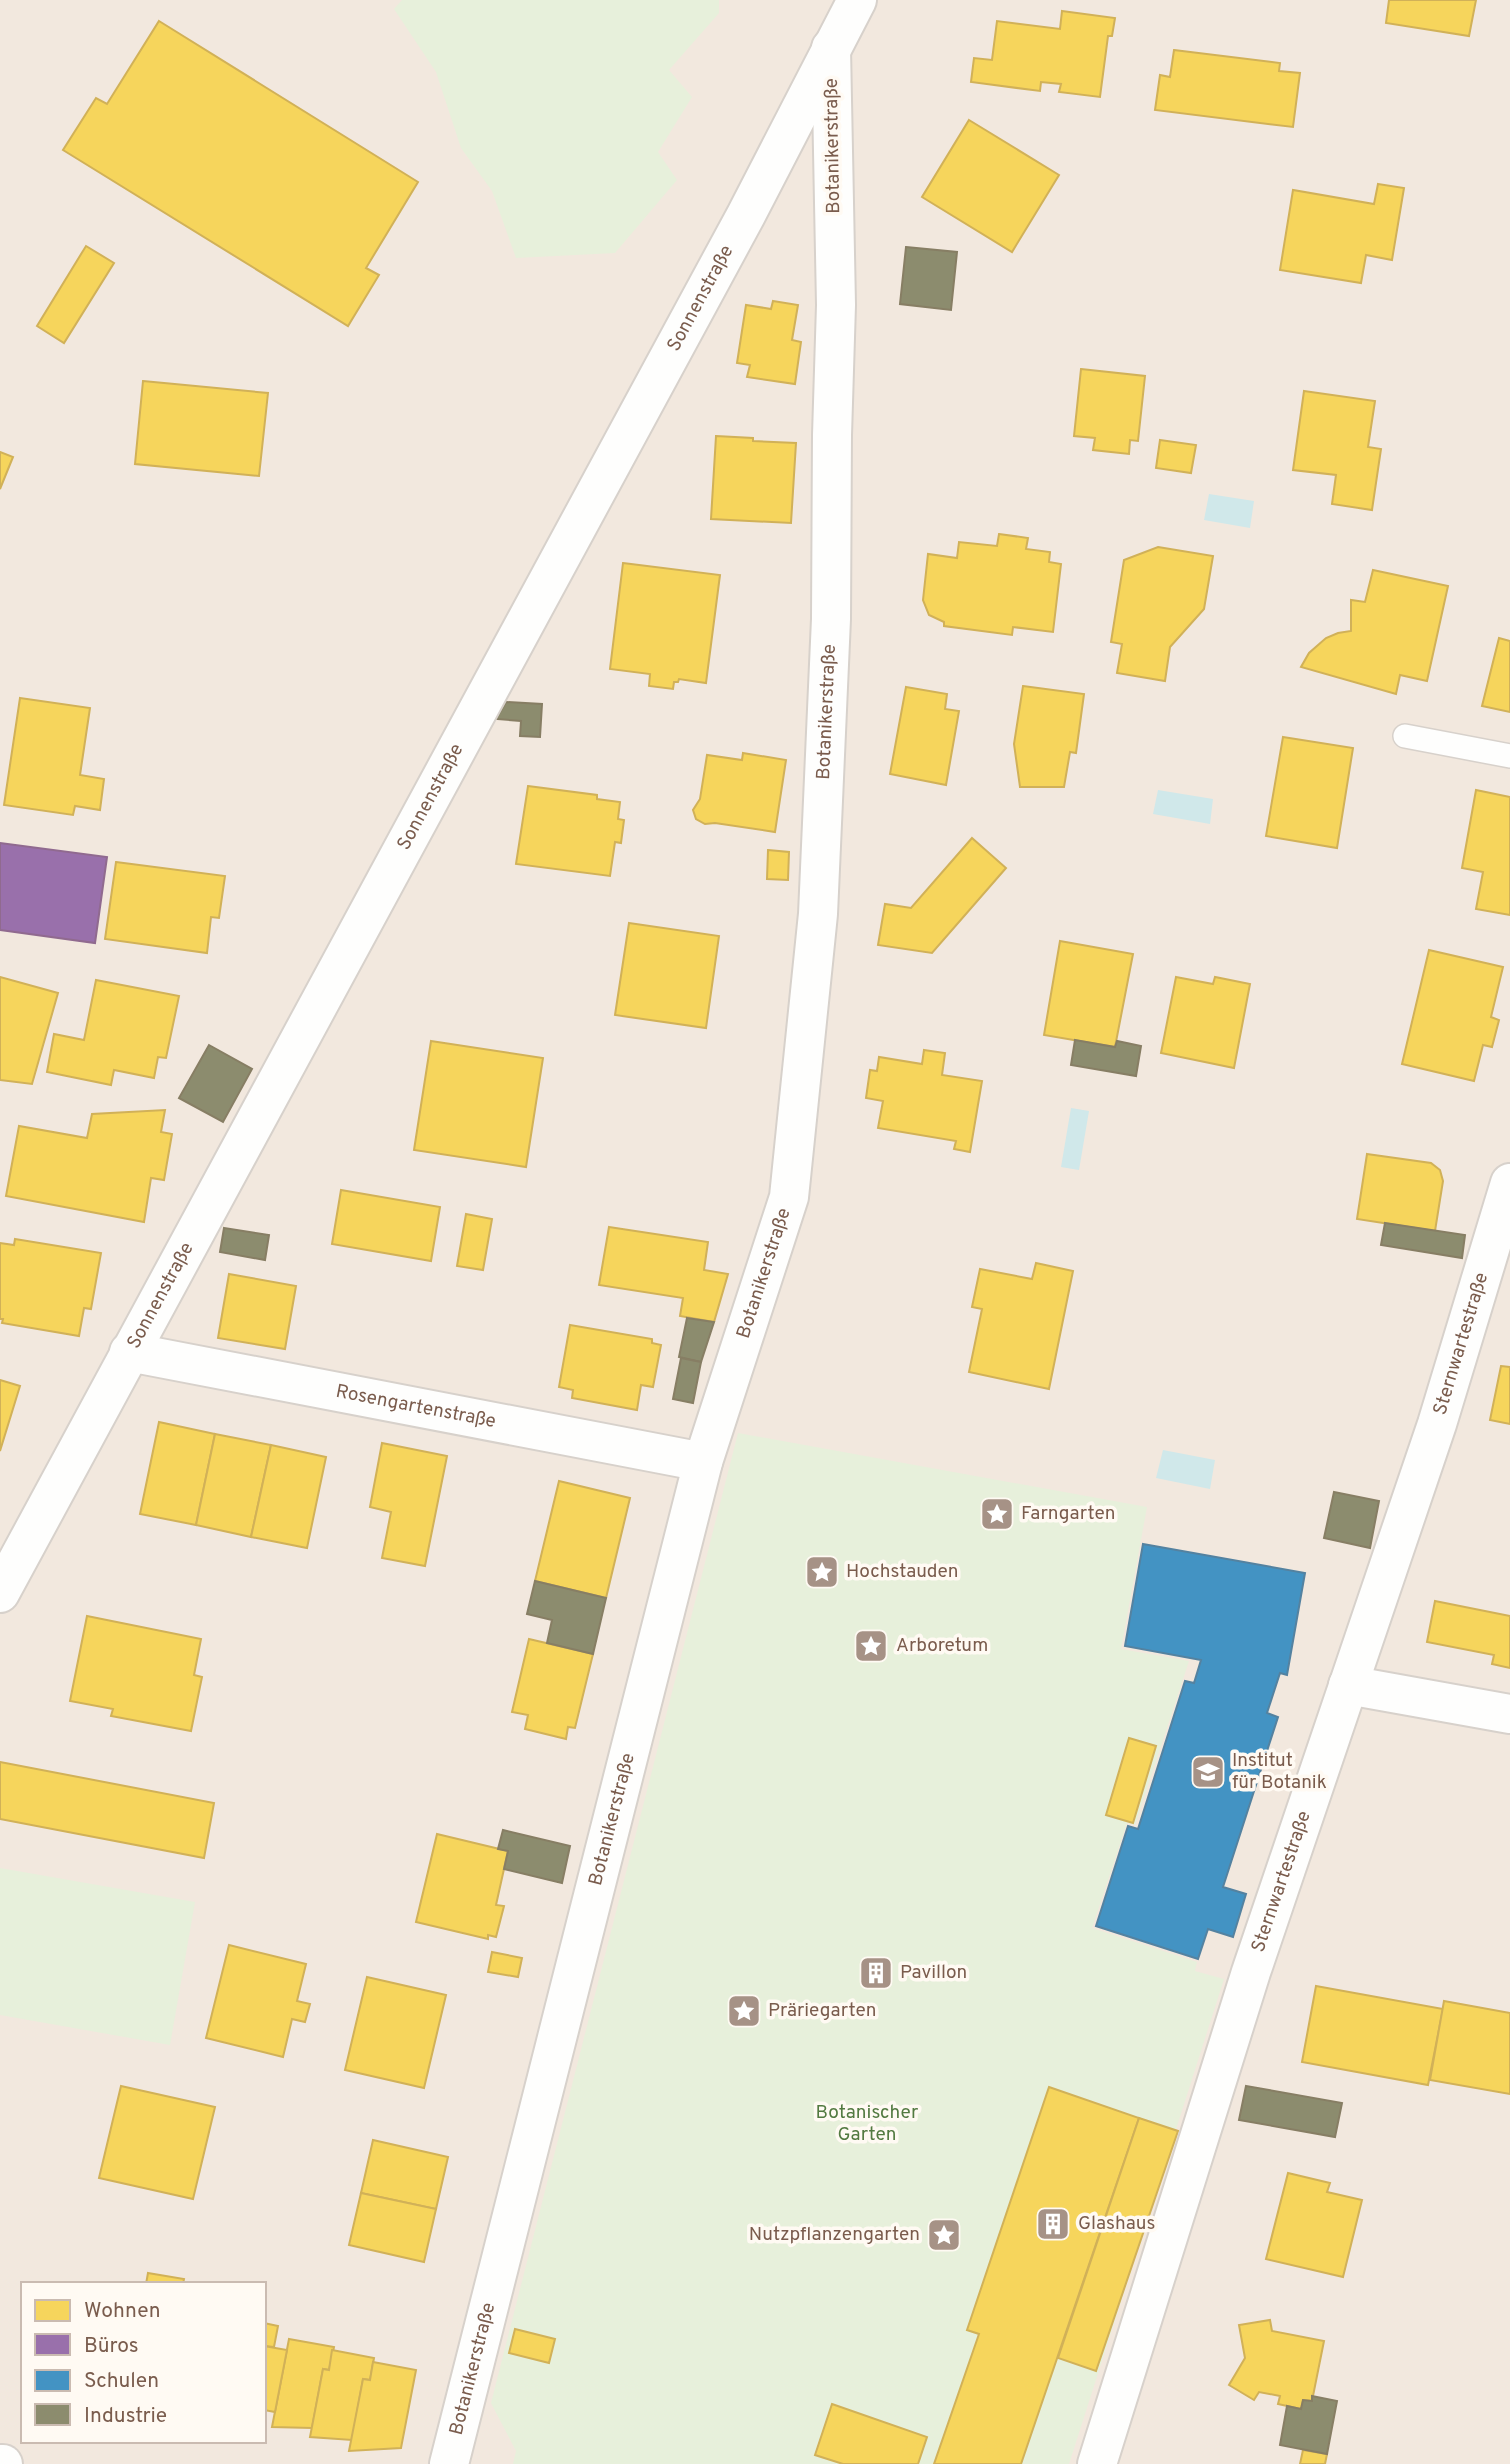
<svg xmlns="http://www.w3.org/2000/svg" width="1510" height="2464" viewBox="0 0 1510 2464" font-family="Overpass,sans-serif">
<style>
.residential{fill:#f2e8de;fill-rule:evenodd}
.green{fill:#e7f0db}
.water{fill:#d0e8ea}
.homes{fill:#f6d55c;stroke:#d1b158;stroke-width:2}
.offices{fill:#9970ab;stroke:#906a8f;stroke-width:2}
.schools{fill:#4393c3;stroke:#5482a0;stroke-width:2}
.industry{fill:#8c8c6e;stroke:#877e64;stroke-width:2}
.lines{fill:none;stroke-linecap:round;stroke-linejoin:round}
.service-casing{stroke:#d7d1cb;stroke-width:26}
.minor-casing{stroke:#d7d1cb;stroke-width:42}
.tertiary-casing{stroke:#d7d1cb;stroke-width:42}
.service{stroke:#fefefd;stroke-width:23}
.minor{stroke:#fefefd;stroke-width:38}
.tertiary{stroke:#fefefd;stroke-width:38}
.labels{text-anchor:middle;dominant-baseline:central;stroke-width:7;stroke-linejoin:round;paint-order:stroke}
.street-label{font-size:19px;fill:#7a5c4d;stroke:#fffaf3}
.poi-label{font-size:19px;fill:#7a5c4d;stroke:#fffaf3;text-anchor:start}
.park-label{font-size:19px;fill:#537a41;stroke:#fffaf3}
</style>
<rect width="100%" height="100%" fill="#f9f5f0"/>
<!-- residential -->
<path class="residential" d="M0,0H1510V2464H0ZM23,2284H264V2441H23Z"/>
<!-- green -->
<g class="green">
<path d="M402,0H719V13L669,70L692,97L658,152L677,180L615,253L516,258L492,191L461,148L436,72L394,9Z"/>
<path d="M738,1433L1147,1507L1121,1649L1189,1661L1135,1825L1127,1823L1092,1928L1197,1962L1195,1971L1224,1979L1069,2464H513L516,2451L491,2403Z"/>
<path d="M0,1868L195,1902L170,2045L0,2015Z"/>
</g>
<!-- water -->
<g class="water">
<path d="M1209,494L1254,501L1250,528L1204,520Z"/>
<path d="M1158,790L1213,799L1210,824L1153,814Z"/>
<path d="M1071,1108L1089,1111L1079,1170L1061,1167Z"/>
<path d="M1163,1450L1215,1460L1210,1489L1156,1478Z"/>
</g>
<!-- homes -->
<g class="homes">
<path d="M1389,0H1476L1469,36L1386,23Z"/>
<path d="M1062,11L1115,18L1112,36H1108L1100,97L1059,92L1061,84L1041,82L1040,91L971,82L974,58L992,60L997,21L1060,29Z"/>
<path d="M159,21L418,182L366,268L379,275L348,326L63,150L96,98L107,104Z"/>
<path d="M1174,50L1280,63L1279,71L1300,73L1293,127L1155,110L1160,75L1170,77Z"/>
<path d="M969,120L1059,175L1012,252L922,197Z"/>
<path d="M1378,184L1404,188L1392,260L1366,255L1361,283L1280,270L1293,190L1374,204Z"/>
<path d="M86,246L114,263L64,343L37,326Z"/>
<path d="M773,301L798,305L792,340L801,342L795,384L747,377L750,365L737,363L746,305L771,309Z"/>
<path d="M1081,369L1145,376L1138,441L1130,440L1129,454L1093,450L1095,438L1074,436Z"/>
<path d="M143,381L268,393L259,476L135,464Z"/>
<path d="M1304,391L1375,401L1368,447L1381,449L1372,510L1332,504L1336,475L1293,470Z"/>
<path d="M716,436L753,438V441L796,443L791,523L711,519Z"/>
<path d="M1160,440L1196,445L1191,473L1156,468Z"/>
<path d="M0,452L13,457L0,489Z"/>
<path d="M999,534L1028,538L1026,549L1050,552L1049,562L1061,564L1053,632L1013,627L1012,635L944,626V622L929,615L923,600L928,554L957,558L959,542L997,546Z"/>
<path d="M1158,547L1213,556L1204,609L1170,647L1165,681L1117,673L1122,644L1111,642L1124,560Z"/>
<path d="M623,563L720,575L706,683L679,679L678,682H674L673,689L649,686L650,674L610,669Z"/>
<path d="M1373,570L1448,586L1427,681L1400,675L1396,694L1301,667L1309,653L1326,638L1338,633L1351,631V600L1365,602Z"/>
<path d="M1499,638L1510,641V712L1482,706Z"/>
<path d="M1023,686L1084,694L1076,753L1070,752L1064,787H1020L1014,744Z"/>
<path d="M906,687L947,694L945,709L959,711L946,785L890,774Z"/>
<path d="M20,698L90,708L80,775L104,779L100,810L75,806L73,815L4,805Z"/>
<path d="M1283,737L1353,748L1337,848L1266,836Z"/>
<path d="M743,753L786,760L775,832L715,823L705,824L696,819L693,810L700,799L707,755L742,760Z"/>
<path d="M528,786L597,795V799L620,802L618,819L624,820L621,843L615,842L610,876L516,864Z"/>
<path d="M1476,790L1510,797V915L1476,909L1483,872L1462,868Z"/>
<path d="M972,838L1006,868L932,953L878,945L885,904L911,908Z"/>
<path d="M768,850L789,852L788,880L767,879Z"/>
<path d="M116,862L225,876L219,918L211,917L207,953L105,939Z"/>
<path d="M629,923L719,936L706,1028L615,1015Z"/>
<path d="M1060,941L1133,954L1115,1047L1044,1035Z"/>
<path d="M1429,950L1503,967L1491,1017L1499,1020L1492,1047L1483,1045L1474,1081L1402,1064Z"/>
<path d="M0,977L58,993L32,1084L0,1080Z"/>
<path d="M1176,977L1213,984L1215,977L1250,984L1234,1068L1161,1053Z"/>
<path d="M96,980L179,996L166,1058L158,1057L154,1078L114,1070L111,1085L47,1072L54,1034L84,1040Z"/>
<path d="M431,1041L543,1058L526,1167L414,1150Z"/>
<path d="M924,1050L945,1053L942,1075L982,1081L970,1152L954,1149L956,1141L878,1128L883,1101L866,1098L870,1070L877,1071L879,1057L922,1064Z"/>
<path d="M165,1110L161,1132L172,1134L164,1180L151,1178L144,1222L6,1196L19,1126L87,1138L92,1114Z"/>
<path d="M1367,1154L1431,1163L1440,1170L1443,1181L1435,1231L1357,1219Z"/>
<path d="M341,1190L440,1207L431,1261L332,1244Z"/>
<path d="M466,1214L492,1219L483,1270L457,1266Z"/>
<path d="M609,1227L708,1242L704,1270L728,1274L714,1322L680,1316L683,1298L599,1285Z"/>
<path d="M15,1239L101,1253L91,1309L84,1308L79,1336L2,1323L3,1319H0V1243L14,1245Z"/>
<path d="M1036,1263L1073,1271L1049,1389L969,1372L982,1309L972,1307L980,1269L1032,1279Z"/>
<path d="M229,1274L296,1286L285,1349L218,1338Z"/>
<path d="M570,1325L652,1339V1343L661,1345L653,1387L641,1385L637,1410L572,1398L573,1390L559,1387Z"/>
<path d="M1501,1366L1510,1367V1424L1490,1420Z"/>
<path d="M0,1380L20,1386L0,1451Z"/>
<path d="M159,1422L215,1434L196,1525L140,1514Z"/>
<path d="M215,1434L271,1445L251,1537L196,1525Z"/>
<path d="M382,1443L447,1456L425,1566L382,1558L391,1512L370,1507Z"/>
<path d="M271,1445L326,1457L307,1548L251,1537Z"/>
<path d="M559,1481L630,1498L606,1598L535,1581Z"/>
<path d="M1435,1601L1510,1616V1668L1492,1664L1494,1655L1427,1642Z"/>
<path d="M87,1616L201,1639L194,1675L202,1677L191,1731L111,1716L113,1709L70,1701Z"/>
<path d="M529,1639L593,1654L575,1728L568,1727L566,1739L525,1729L528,1715L512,1712Z"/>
<path d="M1129,1738L1156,1746L1133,1823L1106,1815Z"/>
<path d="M0,1762L214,1803L204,1858L0,1819Z"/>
<path d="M437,1834L508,1851L496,1905L504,1906L496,1937L488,1935V1939L416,1922Z"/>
<path d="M229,1945L306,1964L297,2001L310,2004L305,2022L292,2019L283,2057L206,2038Z"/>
<path d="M492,1952L522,1958L518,1977L488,1972Z"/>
<circle cx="876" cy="1973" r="15"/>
<path d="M367,1977L446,1995L424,2088L345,2070Z"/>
<path d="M1316,1986L1443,2009L1428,2085L1302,2062Z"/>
<path d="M1444,2001L1510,2013V2094L1430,2080Z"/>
<path d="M121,2086L215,2107L193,2199L99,2178Z"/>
<path d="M1049,2087L1139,2118L1021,2464H934L979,2334L967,2330Z"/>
<path d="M1139,2118L1178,2131L1096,2371L1058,2358Z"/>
<path d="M373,2140L448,2157L436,2209L361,2193Z"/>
<path d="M1288,2173L1330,2183L1327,2192L1362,2200L1343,2277L1266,2259Z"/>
<path d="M361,2193L436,2209L424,2262L349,2245Z"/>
<path d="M148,2273L184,2279L183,2284H146Z"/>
<path d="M1270,2320L1272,2331L1324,2341L1312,2401L1303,2400L1301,2409L1278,2404L1280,2396L1259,2392L1254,2400L1229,2385L1245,2358L1239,2325Z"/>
<path d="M264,2323L278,2326L274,2347L264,2346Z"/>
<path d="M515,2329L555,2339L549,2363L509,2353Z"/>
<path d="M289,2339L334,2347L329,2370L323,2369L312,2428L272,2427Z"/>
<path d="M264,2346L287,2350L275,2412L264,2410Z"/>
<path d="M332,2350L374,2358L370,2380L363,2379L352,2440L310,2437L323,2369L329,2370Z"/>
<path d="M373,2362L416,2370L401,2448L349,2451L363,2379L370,2380Z"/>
<path d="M832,2404L927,2437L918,2464H843L815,2455Z"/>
<path d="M1303,2450L1327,2454L1325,2464H1300Z"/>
</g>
<!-- offices -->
<path class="offices" d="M0,843L107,857L95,943L0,930Z"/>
<!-- schools -->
<path class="schools" d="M1143,1544L1305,1573L1287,1675L1280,1673L1267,1713L1278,1717L1223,1887L1246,1894L1233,1937L1208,1929L1198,1959L1096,1926L1128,1826L1138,1829L1185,1681L1194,1683L1201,1660L1125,1646Z"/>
<!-- industry -->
<g class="industry">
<path d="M906,247L957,252L951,310L900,304Z"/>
<path d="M506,702L542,704L540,737L520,736L521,721L496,719Z"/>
<path d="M1075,1040L1115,1047L1117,1041L1141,1046L1136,1076L1071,1065Z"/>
<path d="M209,1045L252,1069L223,1122L179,1098Z"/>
<path d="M1385,1223L1465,1235L1462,1258L1381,1245Z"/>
<path d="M224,1228L269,1235L265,1260L220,1252Z"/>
<path d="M687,1318L714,1322L701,1362L679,1357Z"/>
<path d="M681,1358L701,1362L693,1403L673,1399Z"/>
<path d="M1334,1492L1379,1501L1370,1548L1324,1538Z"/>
<path d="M535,1581L606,1598L593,1654L547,1643L552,1620L527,1614Z"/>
<path d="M503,1830L570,1846L562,1883L504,1869L508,1851L498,1849Z"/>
<path d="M1246,2086L1342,2103L1335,2137L1239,2120Z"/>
<path d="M1312,2396L1337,2401L1327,2454L1280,2445L1287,2406L1301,2409L1303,2400L1312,2401Z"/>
</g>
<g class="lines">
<defs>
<path id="service" d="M1405,736L1510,756"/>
<g id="minor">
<path id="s1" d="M129,1352L703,1462"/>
<path d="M1348,1685L1510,1714"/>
<path id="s2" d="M449,2464L703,1462L789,1197L818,914L831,619L832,435L836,305L831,48"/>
<path id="s3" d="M1097,2464L1251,1972L1437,1424L1510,1183"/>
</g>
<g id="tertiary">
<path id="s4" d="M0,1593L746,215L857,0"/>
<path d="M0,2464H3"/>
</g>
</defs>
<!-- service casing -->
<use href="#service" class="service-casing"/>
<!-- minor casing -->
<use href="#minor" class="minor-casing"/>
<!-- tertiary casing -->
<use href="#tertiary" class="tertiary-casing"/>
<!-- service -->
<use href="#service" class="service"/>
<!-- minor -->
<use href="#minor" class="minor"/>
<!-- tertiary -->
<use href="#tertiary" class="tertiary"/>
</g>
<!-- icons -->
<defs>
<symbol id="sight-square" viewBox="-11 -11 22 22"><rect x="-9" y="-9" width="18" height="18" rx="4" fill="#a69286" stroke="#fffaf3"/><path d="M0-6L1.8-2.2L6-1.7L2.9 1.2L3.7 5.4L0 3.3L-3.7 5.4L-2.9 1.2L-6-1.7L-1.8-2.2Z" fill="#fff"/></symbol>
<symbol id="university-square" viewBox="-11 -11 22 22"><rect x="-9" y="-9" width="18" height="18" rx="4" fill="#a69286" stroke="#fffaf3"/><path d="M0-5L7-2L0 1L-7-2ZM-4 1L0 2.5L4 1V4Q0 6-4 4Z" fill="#fff"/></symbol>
<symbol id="building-square" viewBox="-11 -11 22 22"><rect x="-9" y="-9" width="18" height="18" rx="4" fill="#a69286" stroke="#fffaf3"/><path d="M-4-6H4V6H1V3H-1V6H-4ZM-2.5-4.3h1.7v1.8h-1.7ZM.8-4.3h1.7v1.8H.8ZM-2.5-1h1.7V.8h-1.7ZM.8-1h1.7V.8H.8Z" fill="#fff"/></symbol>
</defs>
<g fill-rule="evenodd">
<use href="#sight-square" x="978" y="1495" width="38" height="38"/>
<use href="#sight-square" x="803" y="1553" width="38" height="38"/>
<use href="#sight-square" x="852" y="1627" width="38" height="38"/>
<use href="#university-square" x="1189" y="1753" width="38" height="38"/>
<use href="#building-square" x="857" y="1954" width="38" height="38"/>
<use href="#sight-square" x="725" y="1992" width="38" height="38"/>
<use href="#building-square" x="1034" y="2205" width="38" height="38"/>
<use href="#sight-square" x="925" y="2216" width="38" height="38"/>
</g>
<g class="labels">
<!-- street labels -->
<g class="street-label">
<text transform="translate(833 146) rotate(-91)">Botanikerstraße</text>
<text stroke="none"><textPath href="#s4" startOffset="1472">Sonnenstraße</textPath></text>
<text stroke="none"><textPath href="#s2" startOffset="1799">Botanikerstraße</textPath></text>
<text stroke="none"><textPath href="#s4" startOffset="905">Sonnenstraße</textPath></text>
<text stroke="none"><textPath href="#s2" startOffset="1232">Botanikerstraße</textPath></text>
<text stroke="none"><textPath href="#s4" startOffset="338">Sonnenstraße</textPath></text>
<text stroke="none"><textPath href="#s3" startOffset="1178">Sternwartestraße</textPath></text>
<text stroke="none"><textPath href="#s1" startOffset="292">Rosengartenstraße</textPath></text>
<text stroke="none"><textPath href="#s2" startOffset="665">Botanikerstraße</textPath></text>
<text stroke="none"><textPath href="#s3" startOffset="611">Sternwartestraße</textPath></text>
<text stroke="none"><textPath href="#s2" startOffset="98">Botanikerstraße</textPath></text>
</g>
<!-- poi labels -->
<g class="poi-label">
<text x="1021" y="1514">Farngarten</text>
<text x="846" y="1572">Hochstauden</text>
<text x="896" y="1646">Arboretum</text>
<text x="1232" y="1761">Institut<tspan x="1232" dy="22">für Botanik</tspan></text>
<text x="900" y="1973">Pavillon</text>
<text x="768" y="2011">Präriegarten</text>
<text x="1078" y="2224">Glashaus</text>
<text x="920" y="2235" text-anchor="end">Nutzpflanzengarten</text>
</g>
<!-- park labels -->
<g class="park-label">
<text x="867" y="2113">Botanischer<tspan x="867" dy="22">Garten</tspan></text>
</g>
</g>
<!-- legend -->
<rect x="21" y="2282" width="245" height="161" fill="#fffaf3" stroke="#cabbb1" stroke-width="2"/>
<rect x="35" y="2300" width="35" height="21" fill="#f6d55c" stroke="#cabbb1" stroke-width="2"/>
<text x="84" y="2317" font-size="21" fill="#7a5c4d">Wohnen</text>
<rect x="35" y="2334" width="35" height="21" fill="#9970ab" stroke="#cabbb1" stroke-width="2"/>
<text x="84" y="2352" font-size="21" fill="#7a5c4d">Büros</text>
<rect x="35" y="2370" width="35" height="21" fill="#4393c3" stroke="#cabbb1" stroke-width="2"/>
<text x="84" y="2387" font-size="21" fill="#7a5c4d">Schulen</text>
<rect x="35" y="2404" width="35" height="21" fill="#8c8c6e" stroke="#cabbb1" stroke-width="2"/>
<text x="84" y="2422" font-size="21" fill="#7a5c4d">Industrie</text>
</svg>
